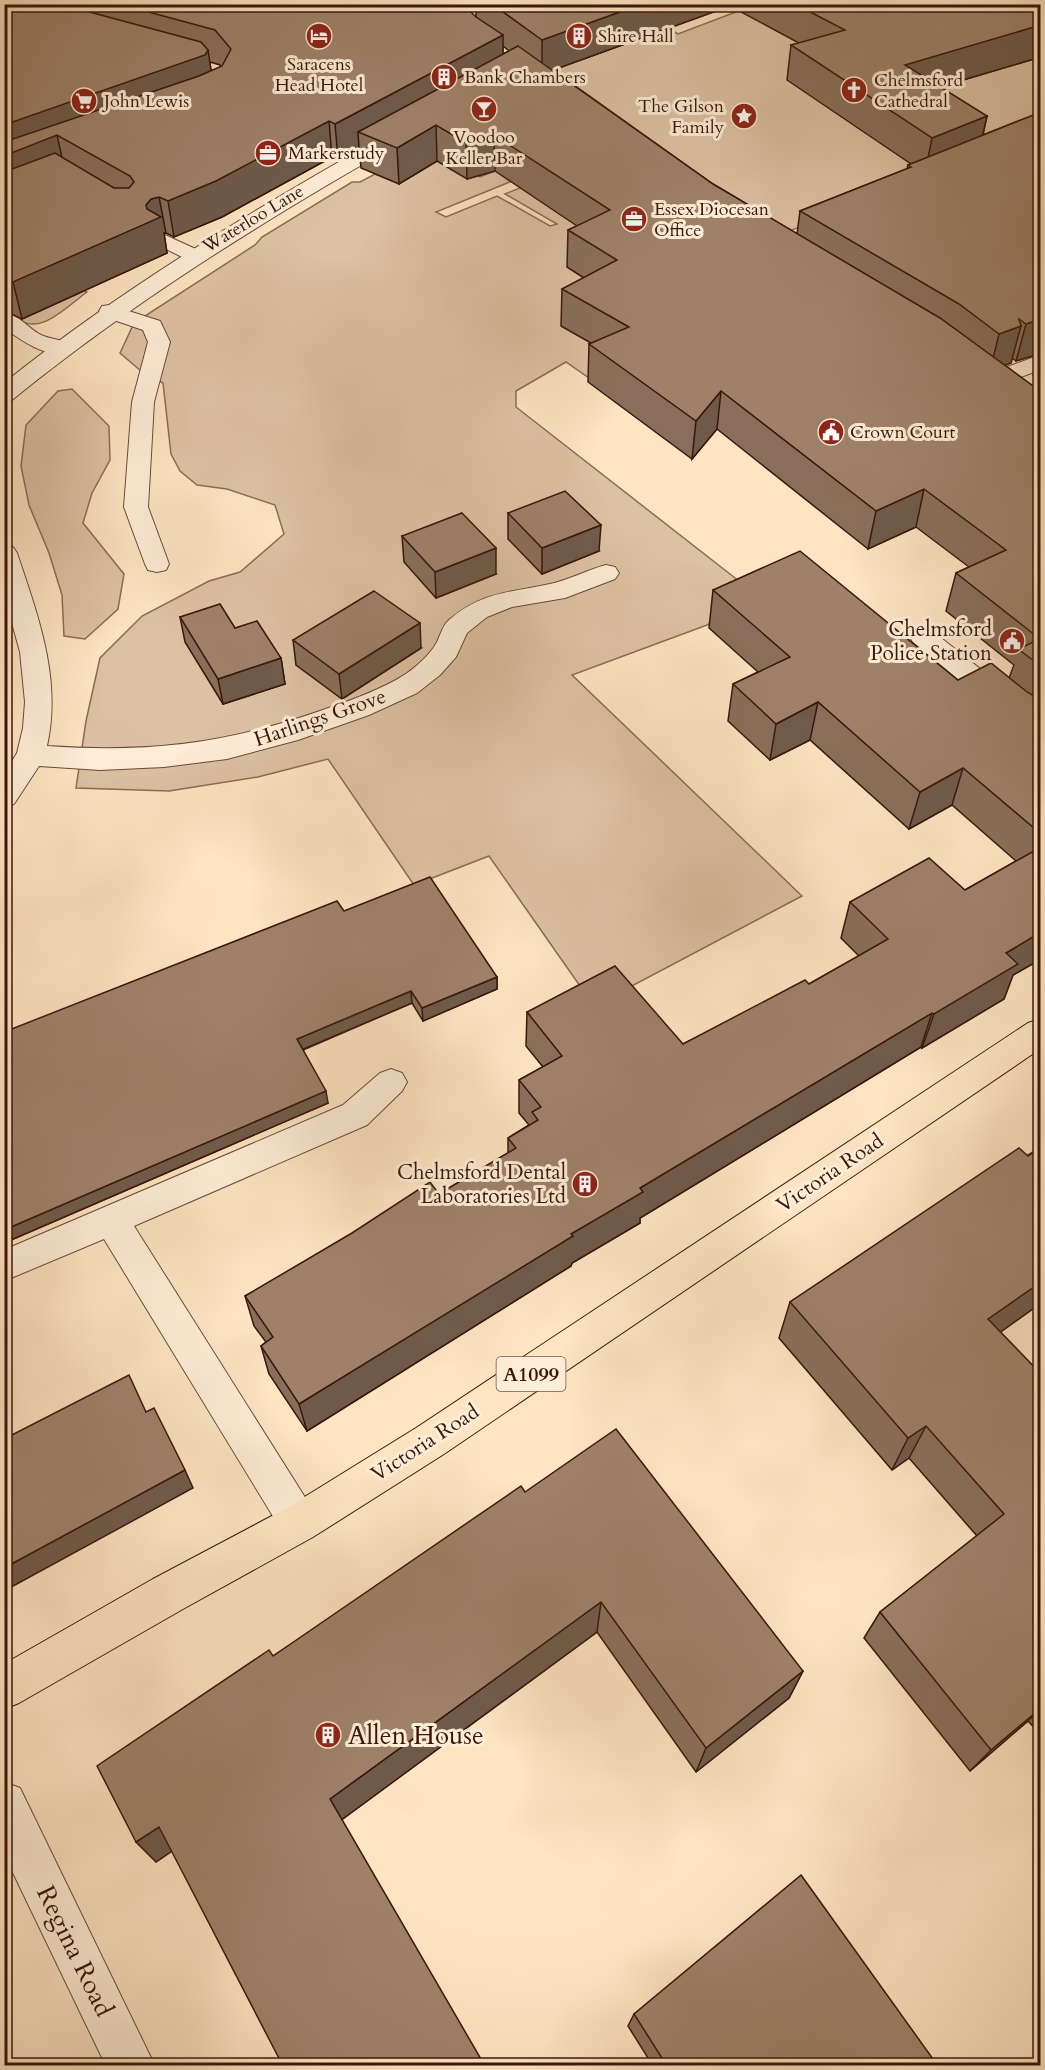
<svg xmlns="http://www.w3.org/2000/svg" width="1045" height="2070" viewBox="0 0 1045 2070" font-family="Cardo,serif">
<style>
.green{fill:#dcc1a3;stroke:#8a6c56;stroke-width:1.5}
.lines{fill:none;stroke-linecap:round;stroke-linejoin:round}
.service-casing{stroke:#6a4a38;stroke-width:2}
.pedestrian-casing{stroke:#6a4a38;stroke-width:2}
.minor-casing{stroke:#6a4a38;stroke-width:2}
.primary-casing{stroke:#39160a;stroke-width:2}
.service{fill:#feedd7;fill-rule:evenodd}
.pedestrian{fill:#feedd7;fill-rule:evenodd}
.minor{fill:#feedd7;fill-rule:evenodd}
.primary{fill:#fde4c2;fill-rule:evenodd}
.wall{fill:#896f5b;stroke:#39160a;stroke-width:1.5;fill-rule:evenodd}
.shaded-wall{fill:#6f5a4a;stroke:#39160a;stroke-width:1.5}
.building{fill:#9f816a;stroke:#39160a;stroke-width:1.5}
.labels{text-anchor:middle;dominant-baseline:central;stroke-width:6;stroke-linejoin:round;paint-order:stroke}
.far-poi-label{font-size:18px;fill:#39160a;stroke:#feedd7;text-anchor:start}
.far-street-label{font-size:18px;fill:#39160a;stroke:#feedd7}
.shield{fill:#feedd7;stroke:#745648;stroke-width:1.5}
.shield-label{font-size:20px;font-weight:bold;fill:#39160a}
.poi-label{font-size:21px;fill:#39160a;stroke:#feedd7;text-anchor:end}
.street-label{font-size:21px;fill:#39160a;stroke:#feedd7}
.near-poi-label{font-size:26px;fill:#39160a;stroke:#feedd7;text-anchor:start}
.near-street-label{font-size:26px;fill:#39160a;stroke:#feedd7}
</style>
<rect width="100%" height="100%" fill="#fde4c2"/>
<filter id="stains"><feTurbulence type="fractalNoise" baseFrequency=".00333" numOctaves="4"/><feColorMatrix values="0 0 0 0 .2 0 0 0 0 .09 0 0 0 0 .02 0 0 0 .5 -.17"/></filter>
<radialGradient id="worn" r=".72"><stop offset=".6" stop-color="#630" stop-opacity="0"/><stop offset="1" stop-color="#630" stop-opacity=".3"/></radialGradient>
<!-- green -->
<g class="green">
<path d="M754,5L1040,50V128L785,233L548,72L668,28L678,34Z"/>
<path d="M443,157L480,177L529,157L544,168L436,212L446,217L497,196L550,226L557,224L505,194L563,171L576,225V235L615,297L593,345L592,380L566,362L516,391V407L762,599L707,625L572,675L802,896L594,1006L489,856L414,885L328,759L258,777L169,791L76,788L86,721L100,658L142,616L209,581L240,572L284,534L275,505L227,489L197,485L180,471L171,454L163,383L142,372L120,353L134,323L255,245L262,237L352,182H360L375,174L399,184Z"/>
<path d="M84,291L87,292C69,305 41,335 20,320Z"/>
<path d="M72,389L109,426L110,460L92,493L83,523L124,574L118,609L85,639L64,636L62,595L49,553L29,505L21,466L26,425L58,391Z"/>
</g>
<g class="lines">
<defs>
<g id="service">
<path d="M165,235L200,251L203,255L200,259L193,261L186,259L158,245L155,241L158,237Z"/>
<path d="M110,305L160,321L170,342L154,402L148,507L169,564L166,570L157,572L148,570L145,564L124,507L132,402L148,342L143,330L102,316L99,311L102,306Z"/>
<path d="M4,312C19,315 28,328 41,335C51,340 65,338 72,348L69,353C46,358 22,341 4,328Z"/>
<path d="M922,627L931,630L1040,716V738L1030,736L1016,727L913,642L909,636L913,630Z"/>
<path d="M391,1069L402,1073L407,1082L402,1091L367,1125L134,1226L313,1510L318,1523L313,1536L299,1542L285,1536L104,1239L4,1281V1250L343,1105L380,1073Z"/>
</g>
<path id="pedestrian" d="M470,4H491L476,16L474,28L494,45L491,49C476,53 464,40 456,28L459,14Z"/>
<g id="minor">
<path d="M398,130L405,132L408,136L405,140C268,218 135,300 12,400L4,402V383C125,286 257,208 391,132Z"/>
<path d="M1040,355V370L988,389L980,387L976,382L980,377Z"/>
<path d="M4,545L13,547L17,553C38,616 62,679 47,746C147,753 225,744 320,711C346,702 372,693 396,680C409,673 425,660 434,647C440,639 441,627 449,620C483,591 510,593 550,584C569,580 587,570 606,565L615,567L619,573L615,579L565,598L512,607L487,617L467,633L456,657L440,675L417,693L369,715L298,740L227,759L164,767L100,770L39,766L14,804L4,806V774L17,753L23,728L25,702L20,652L4,594Z"/>
<path d="M4,1782L20,1788L155,2066H106L4,1854Z"/>
</g>
<path id="primary" d="M1040,1019V1049L444,1454L313,1537L183,1609L19,1703L4,1709V1664L153,1579L285,1509L416,1428L1028,1023Z"/>
</defs>
<!-- service casing -->
<use href="#service" class="service-casing"/>
<!-- pedestrian casing -->
<use href="#pedestrian" class="pedestrian-casing"/>
<!-- minor casing -->
<use href="#minor" class="minor-casing"/>
<!-- primary casing -->
<use href="#primary" class="primary-casing"/>
<!-- service -->
<use href="#service" class="service"/>
<!-- pedestrian -->
<use href="#pedestrian" class="pedestrian"/>
<!-- minor -->
<use href="#minor" class="minor"/>
<!-- primary -->
<use href="#primary" class="primary"/>
</g>
<!-- wall -->
<g class="wall">
<path d="M4,4H467L465,7L476,18V4H1041V57L940,87L987,116L983,135L1041,112V380L1033,375L1039,354L1016,361L1012,358L1011,363L1005,365L1041,393V959L1013,975L1004,999L922,1048L921,1047L640,1218V1223L572,1263L571,1266L307,1431L269,1374L261,1346L266,1342L254,1326L245,1296L439,1194L508,1153V1138L529,1125L519,1113V1080L543,1067L526,1046L527,1012L683,1044L809,984L859,956L841,938L850,902L965,890L1016,861L952,805L909,829L810,740L770,760L728,721L733,684L758,672L709,628L713,590L958,680L1009,678L1014,665L946,611L956,573L969,567L916,527L868,549L717,429L692,459L588,382L589,344L591,343L561,326L562,289L584,278L567,267L568,230L577,226L495,171L467,179L437,161L399,184L361,168L359,148L338,159L332,157L222,217L174,237L166,233H164L167,253L22,319L4,311ZM730,6L799,43L791,45L787,80L911,164L908,165L907,169L800,211L797,234L713,184L553,70ZM503,46L509,51L503,54ZM210,62L220,65L221,67L211,71Z"/>
<path d="M508,513L599,551L542,574L508,539Z"/>
<path d="M402,536L496,574L436,598L404,562Z"/>
<path d="M180,617L235,628L281,658L285,684L223,704L185,642Z"/>
<path d="M293,640L421,648L342,699L296,665Z"/>
<path d="M344,911L497,977V989L423,1021L412,1003L303,1050L328,1103L4,1243Z"/>
<path d="M1041,1147V1303L1000,1332L1041,1374V1735L1028,1721L970,1771L864,1638L880,1612L977,1536L909,1458L892,1470L779,1338L790,1302Z"/>
<path d="M525,1492L803,1671L789,1698L696,1772L597,1632L342,1819L172,1851L156,1862L273,1656Z"/>
<path d="M634,2014L938,2066H653L628,2026Z"/>
</g>
<!-- shaded-wall -->
<g class="shaded-wall">
<path d="M71,4H85L90,29Z"/>
<path d="M642,4H730V6L542,74V40Z"/>
<path d="M1037,4H1039L1034,27L1041,25V57L898,99L905,65Z"/>
<path d="M503,35V70L358,132L359,148L338,159L335,124Z"/>
<path d="M208,50L213,84L57,135L65,171L4,195V125Z"/>
<path d="M987,116L979,151L925,173L932,138Z"/>
<path d="M329,121L332,157L222,217L174,237L168,201Z"/>
<path d="M436,125L437,161L399,184L397,148Z"/>
<path d="M494,135L495,171L467,179L466,143Z"/>
<path d="M159,197L166,233H164L167,253L22,319L13,282L146,205L151,199Z"/>
<path d="M1041,319V349L1039,354L1016,361L1026,324Z"/>
<path d="M4,321L8,333L4,335Z"/>
<path d="M1021,326L1011,363L990,371L999,334Z"/>
<path d="M721,391L717,429L692,459L696,421Z"/>
<path d="M924,489L916,527L868,549L876,511Z"/>
<path d="M601,525L599,551L542,574V548Z"/>
<path d="M496,548V574L436,598L435,572Z"/>
<path d="M420,623L421,648L342,699L339,674Z"/>
<path d="M281,658L285,684L223,704L218,679Z"/>
<path d="M818,702L810,740L770,760L776,724Z"/>
<path d="M963,768L952,805L909,829L920,792Z"/>
<path d="M1041,932V959L1013,975L1004,999L922,1048L934,1014L1006,953Z"/>
<path d="M497,977V989L423,1021L422,1008Z"/>
<path d="M411,991L412,1003L299,1051L297,1039Z"/>
<path d="M932,1013L921,1047L640,1218V1223L572,1263L571,1266L307,1431L299,1404L571,1234L640,1188Z"/>
<path d="M326,1091L328,1103L4,1243V1230Z"/>
<path d="M1041,1282V1303L970,1354L988,1319Z"/>
<path d="M926,1426L909,1458L892,1470L908,1438Z"/>
<path d="M185,1470L193,1488L4,1591V1568Z"/>
<path d="M601,1602L597,1632L340,1821L330,1799Z"/>
<path d="M803,1671L789,1698L696,1772L706,1748Z"/>
<path d="M1041,1708V1709L1028,1721L970,1771L991,1750Z"/>
<path d="M159,1827L178,1847L156,1862L136,1842Z"/>
</g>
<!-- building -->
<g class="building">
<path d="M4,4H73L75,8L201,42L208,50L205,55L4,125Z"/>
<path d="M119,4H463L476,17L503,35L335,124L329,121L216,181L168,201L159,197L151,199L146,205L147,209L161,217L13,282L4,278V172L55,153L114,188H129L134,182L130,176L57,135L4,156V142L199,76L222,66L231,49L215,30Z"/>
<path d="M492,4H642L542,40Z"/>
<path d="M795,4H1037L1036,5L1041,10V25L905,65L987,116L932,138L791,45L845,30Z"/>
<path d="M518,46L713,184L940,318L1040,391L1041,666L1018,649L1040,639L956,573L1006,550L924,489L876,511L721,391L696,421L589,344L629,327L562,289L617,260L568,230L610,210L494,135L466,143L436,125L397,148L358,132Z"/>
<path d="M1041,112V319L1026,324L1019,319L1021,326L999,334L959,304L800,211L911,167L908,165Z"/>
<path d="M565,491L601,525L542,548L508,513Z"/>
<path d="M462,513L496,548L435,572L402,536Z"/>
<path d="M800,551L958,680L991,663L1027,692L1041,700V834L963,768L920,792L818,702L776,724L733,684L790,657L713,590Z"/>
<path d="M374,591L420,623L339,674L293,640Z"/>
<path d="M220,604L235,628L257,621L281,658L218,679L180,617Z"/>
<path d="M1041,847V932L1006,953L1018,964L934,1014L932,1013L640,1188L643,1192L571,1234L573,1236L299,1404L261,1346L273,1337L245,1296L352,1233L430,1182L439,1194L516,1148L508,1138L538,1120L532,1112L541,1107L519,1080L562,1056L527,1012L615,966L683,1044L805,980L809,984L888,939L850,902L929,858L965,890Z"/>
<path d="M430,877L497,977L422,1008L411,991L297,1039L326,1091L4,1230V1032L337,901L344,911Z"/>
<path d="M1041,1147V1282L988,1319L1041,1374V1708L991,1750L880,1612L1004,1514L926,1426L908,1438L790,1302L1019,1148L1028,1156Z"/>
<path d="M129,1375L146,1412L154,1408L185,1470L4,1568V1439Z"/>
<path d="M616,1429L803,1671L706,1748L601,1602L330,1799L485,2066H283L159,1827L136,1842L97,1766L269,1650L273,1656L521,1486L525,1492Z"/>
<path d="M801,1875L938,2066H667L634,2014Z"/>
</g>
<!-- icons -->
<defs>
<symbol id="hotel-disc" viewBox="-11 -11 22 22"><circle r="9.5" fill="#8f2418" stroke="#feedd7"/><path d="M-6-4.5h1.5V1H6V5H4.5V3h-9V5H-6ZM-4 0a1.8 1.8 0 1 1 3.6 0ZM.5 0V-2.5h3Q6-2.5 6 0Z" fill="#fff"/></symbol>
<symbol id="building-disc" viewBox="-11 -11 22 22"><circle r="9.5" fill="#8f2418" stroke="#feedd7"/><path d="M-4-6H4V6H1V3H-1V6H-4ZM-2.5-4.3h1.7v1.8h-1.7ZM.8-4.3h1.7v1.8H.8ZM-2.5-1h1.7V.8h-1.7ZM.8-1h1.7V.8H.8Z" fill="#fff"/></symbol>
<symbol id="church-disc" viewBox="-11 -11 22 22"><circle r="9.5" fill="#8f2418" stroke="#feedd7"/><path d="M-1.2-6h2.4v3.5h3.3v2.4h-3.3V6h-2.4V-.1h-3.3v-2.4h3.3Z" fill="#fff"/></symbol>
<symbol id="supermarket-disc" viewBox="-11 -11 22 22"><circle r="9.5" fill="#8f2418" stroke="#feedd7"/><path d="M-6-5.5h2.5l.6 2H6L4.5 2H-2.5L-4.4-4H-6ZM-1.5 3.2a1.3 1.3 0 1 0 .1 0ZM3 3.2a1.3 1.3 0 1 0 .1 0Z" fill="#fff"/></symbol>
<symbol id="bar-disc" viewBox="-11 -11 22 22"><circle r="9.5" fill="#8f2418" stroke="#feedd7"/><path d="M-6-5H6L.8 .8V4.5H3.5V6h-7V4.5H-.8V.8Z" fill="#fff"/></symbol>
<symbol id="sight-disc" viewBox="-11 -11 22 22"><circle r="9.5" fill="#8f2418" stroke="#feedd7"/><path d="M0-6L1.8-2.2L6-1.7L2.9 1.2L3.7 5.4L0 3.3L-3.7 5.4L-2.9 1.2L-6-1.7L-1.8-2.2Z" fill="#fff"/></symbol>
<symbol id="office-disc" viewBox="-11 -11 22 22"><circle r="9.5" fill="#8f2418" stroke="#feedd7"/><path d="M-6-3h4V-5.5h4V-3h4V5H-6ZM-1-4.5V-3h2v-1.5ZM-6 0V1H6V0Z" fill="#fff"/></symbol>
<symbol id="civic-disc" viewBox="-11 -11 22 22"><circle r="9.5" fill="#8f2418" stroke="#feedd7"/><path d="M-.6-6.5H3V-4.5H.6V-3L4-1V1h2V6H-6V1h2V-1L-.6-3ZM-1.2 2.5V6h2.4V2.5Z" fill="#fff"/></symbol>
</defs>
<g fill-rule="evenodd">
<use href="#hotel-disc" x="304" y="21" width="30" height="30"/>
<use href="#building-disc" x="564" y="21" width="30" height="30"/>
<use href="#building-disc" x="429" y="62" width="30" height="30"/>
<use href="#church-disc" x="839" y="75" width="30" height="30"/>
<use href="#supermarket-disc" x="69" y="86" width="30" height="30"/>
<use href="#bar-disc" x="469" y="94" width="30" height="30"/>
<use href="#sight-disc" x="729" y="101" width="30" height="30"/>
<use href="#office-disc" x="253" y="138" width="30" height="30"/>
<use href="#office-disc" x="619" y="204" width="30" height="30"/>
<use href="#civic-disc" x="816" y="417" width="30" height="30"/>
<use href="#civic-disc" x="997" y="626" width="30" height="30"/>
<use href="#building-disc" x="570" y="1169" width="30" height="30"/>
<use href="#building-disc" x="313" y="1720" width="30" height="30"/>
</g>
<g class="labels">
<!-- far-poi labels -->
<g class="far-poi-label">
<text x="598" y="36">Shire Hall</text>
<text x="319" y="64" text-anchor="middle">Saracens<tspan x="319" dy="21">Head Hotel</tspan></text>
<text x="464" y="77">Bank Chambers</text>
<text x="874" y="80">Chelmsford<tspan x="874" dy="21">Cathedral</tspan></text>
<text x="104" y="101">John Lewis</text>
<text x="724" y="106" text-anchor="end">The Gilson<tspan x="724" dy="21">Family</tspan></text>
<text x="484" y="137" text-anchor="middle">Voodoo<tspan x="484" dy="21">Keller Bar</tspan></text>
<text x="288" y="153">Markerstudy</text>
<text x="654" y="209">Essex Diocesan<tspan x="654" dy="21">Office</tspan></text>
<text x="850" y="432">Crown Court</text>
</g>
<!-- far-street labels -->
<g class="far-street-label">
<text transform="translate(253 219) rotate(-31)">Waterloo Lane</text>
</g>
<!-- shield labels -->
<rect class="shield" x="496.5" y="1357" width="69" height="34" rx="4.5"/>
<g class="shield-label">
<text x="531" y="1374">A1099</text>
</g>
<!-- poi labels -->
<g class="poi-label">
<text x="992" y="629">Chelmsford<tspan x="992" dy="24">Police Station</tspan></text>
<text x="566" y="1172">Chelmsford Dental<tspan x="566" dy="24">Laboratories Ltd</tspan></text>
</g>
<!-- street labels -->
<g class="street-label">
<text transform="translate(320 718) rotate(-19)">Harlings Grove</text>
<text transform="translate(830 1173) rotate(-34)">Victoria Road</text>
<text transform="translate(425 1443) rotate(-33)">Victoria Road</text>
</g>
<!-- near-poi labels -->
<g class="near-poi-label">
<text x="348" y="1735">Allen House</text>
</g>
<!-- near-street labels -->
<g class="near-street-label">
<text transform="translate(75 1951) rotate(64)">Regina Road</text>
</g>
</g>
<!-- margin -->
<rect width="1045" height="2070" fill="none" stroke="#fde4c2" stroke-width="24"/>
<rect x="6" y="6" width="1033" height="2058" fill="none" stroke="#39160a" stroke-width="3"/>
<rect x="12" y="12" width="1021" height="2046" fill="none" stroke="#39160a" stroke-width="1.5"/>
<rect width="100%" height="100%" filter="url(#stains)"/>
<rect width="100%" height="100%" fill="url(#worn)"/>
</svg>
